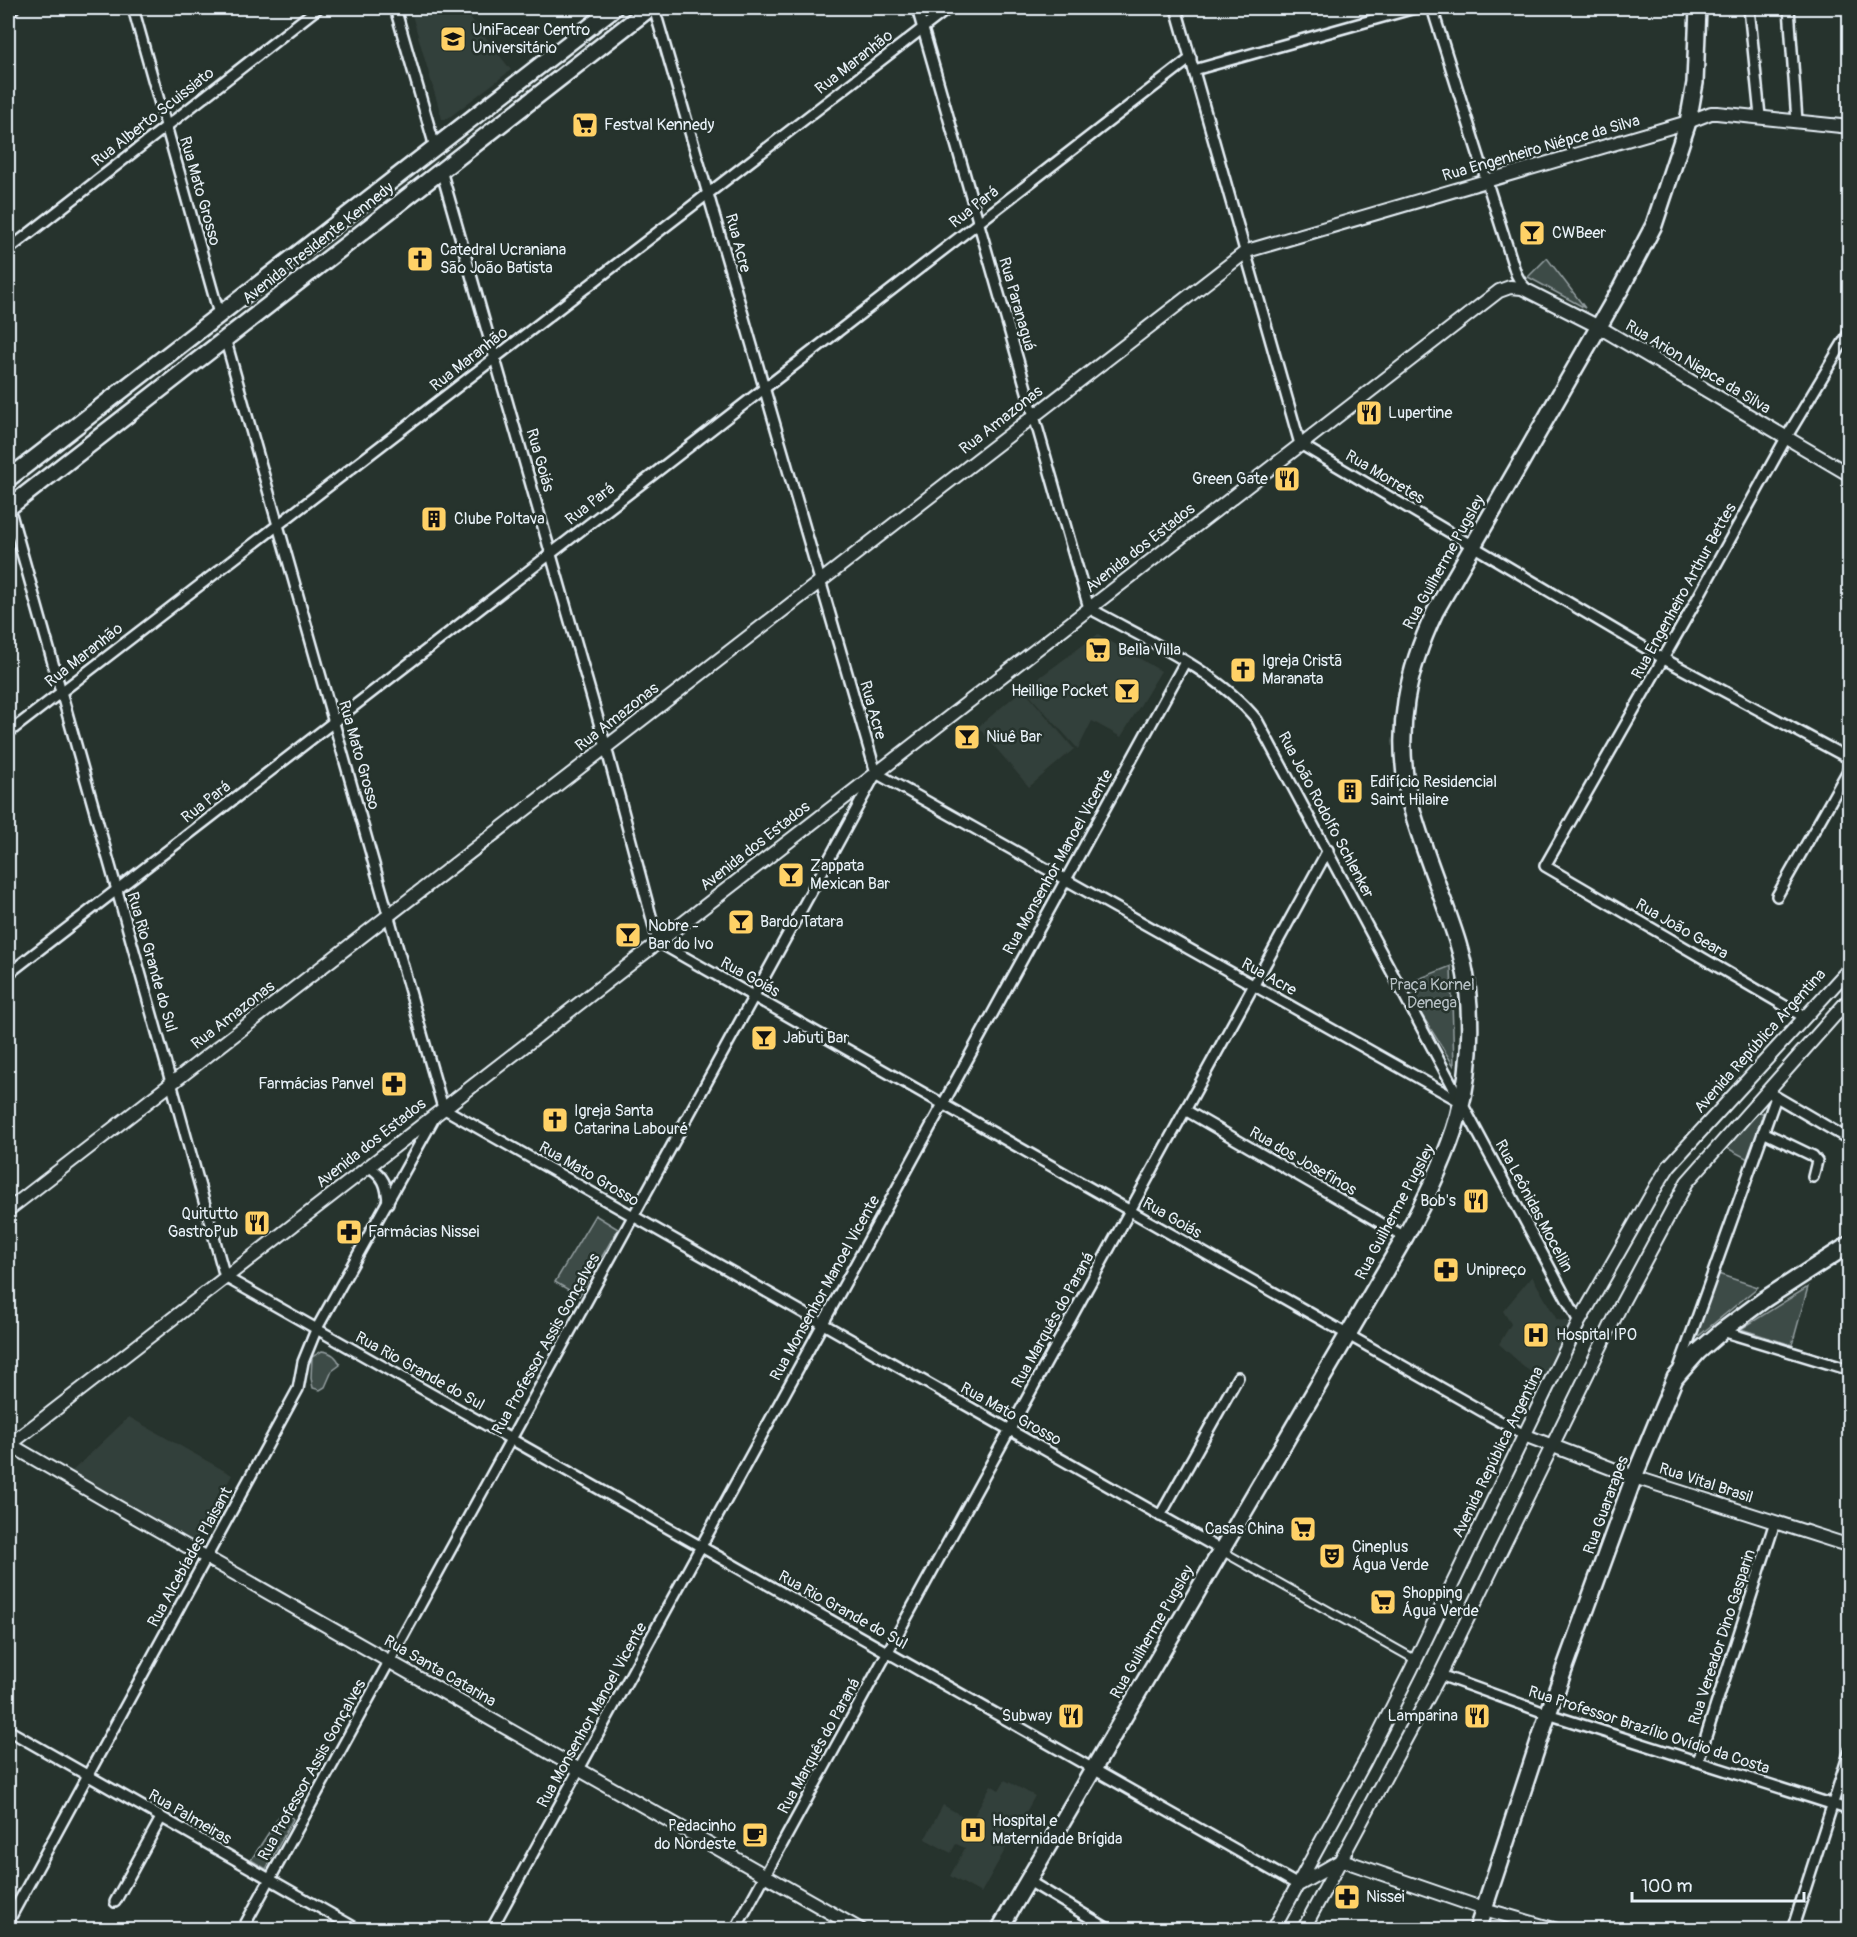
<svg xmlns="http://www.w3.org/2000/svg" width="1857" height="1937" viewBox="0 0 1857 1937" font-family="Pangolin,sans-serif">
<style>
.built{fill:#333f3a}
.green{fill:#3e4b47;stroke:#939ea0;stroke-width:1.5}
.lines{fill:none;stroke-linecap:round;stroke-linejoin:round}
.pedestrian-casing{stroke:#e8f1f8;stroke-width:11}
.minor-casing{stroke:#e8f1f8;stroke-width:14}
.tertiary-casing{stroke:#e8f1f8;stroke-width:16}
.primary-casing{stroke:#e8f1f8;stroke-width:20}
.pedestrian{stroke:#26332d;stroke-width:7}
.minor{stroke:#26332d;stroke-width:9}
.tertiary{stroke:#26332d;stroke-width:12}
.primary{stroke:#26332d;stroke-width:15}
.labels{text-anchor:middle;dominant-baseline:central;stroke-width:5;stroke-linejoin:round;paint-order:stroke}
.poi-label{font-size:16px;fill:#e8f1f8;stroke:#26332d;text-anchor:start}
.street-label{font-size:16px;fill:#e8f1f8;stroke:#26332d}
.park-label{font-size:16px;fill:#b5bfc3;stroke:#26332d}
</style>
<rect width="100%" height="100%" fill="#26332d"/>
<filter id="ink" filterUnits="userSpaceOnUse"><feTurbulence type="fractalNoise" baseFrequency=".0167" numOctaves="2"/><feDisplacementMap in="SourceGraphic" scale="12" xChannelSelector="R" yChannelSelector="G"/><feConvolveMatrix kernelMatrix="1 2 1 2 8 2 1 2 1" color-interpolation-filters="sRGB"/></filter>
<g filter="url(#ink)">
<!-- built -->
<g class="built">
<path d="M410,8H463L511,70L447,119H442Z"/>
<path d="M1098,634L1161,671L1121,737L1092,721L1078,749L1024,689Z"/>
<path d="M1023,689L1074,749L1029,787L978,727Z"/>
<path d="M1532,1276L1557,1320L1567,1321L1571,1326L1546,1386L1499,1344L1511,1324L1503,1311Z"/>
<path d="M129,1417L232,1475L196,1542L68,1475Z"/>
<path d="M1005,1780L1035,1796L981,1893L950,1876L965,1848L956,1844L951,1853L925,1839L943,1805L971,1821L991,1785L999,1790Z"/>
</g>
<!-- green -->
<g class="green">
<path d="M1547,258L1585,308L1528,277Z"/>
<path d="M1451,966L1454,1066L1403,985Z"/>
<path d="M1755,1110L1765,1114L1748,1159L1725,1147Z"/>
<path d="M595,1215L618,1229L579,1296L555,1282Z"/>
<path d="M1718,1274L1758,1287L1690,1343Z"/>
<path d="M1808,1287L1792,1345L1741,1329Z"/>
<path d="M322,1351C331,1352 337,1356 340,1365L332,1371L325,1387L320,1390L313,1388L311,1378L312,1357Z"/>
<path d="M284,1809L293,1819L266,1869L251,1860Z"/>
</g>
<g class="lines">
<defs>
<path id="pedestrian" d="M1222,1551L1416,1660"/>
<g id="minor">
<path d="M133,8L219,314"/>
<path d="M395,8L435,147"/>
<path d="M654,8L876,773L1463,1103"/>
<path d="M917,8L1089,608C1144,639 1217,670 1257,720L1579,1322"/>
<path d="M1176,8L1300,444L1664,659L1850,759"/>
<path d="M1432,8L1516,274L1521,283L1528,291"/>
<path d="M1749,8L1760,116"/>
<path d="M1789,8L1797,121"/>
<path d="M8,13L14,8"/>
<path d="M1194,70L1415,8"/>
<path d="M441,170L606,747L658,942L1524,1435"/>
<path d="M8,250L318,8"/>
<path d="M225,338L443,1108L1221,1550"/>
<path d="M9,507C82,763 154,1020 225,1277L1298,1885"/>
<path d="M8,733L949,8"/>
<path d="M1777,896L1850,767"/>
<path d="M8,974L1191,58"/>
<path d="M1804,1017L1545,866L1696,601L1786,438L1850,331"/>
<path d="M1773,1095L1850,1140"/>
<path d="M1185,1110L1405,1237"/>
<path d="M1763,1132L1813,1156L1817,1161L1813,1177"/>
<path d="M368,1166C384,1176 387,1185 388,1203"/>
<path d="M1722,1331L1850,1370"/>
<path d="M1679,1368L1776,1097"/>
<path d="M1160,1516L1238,1377"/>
<path d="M1440,1675L1548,1714L1850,1810"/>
<path d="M8,1730L359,1930"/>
<path d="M1698,1761L1775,1522"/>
<path d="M1027,1880L1110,1930"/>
<path d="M115,1902L161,1818"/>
<path d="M8,1922L298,1389L303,1362L316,1330L434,1118"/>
<path d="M242,1930L874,777"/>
<path d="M491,1930L1185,662"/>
<path d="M735,1930L1328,850"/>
<path d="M1792,1930L1850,1750"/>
</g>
<g id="tertiary">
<path d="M8,1210L1247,251L1688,122L1711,113H1717L1850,127"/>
<path d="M1524,1435L1634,1477L1850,1546"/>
<path d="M8,1439L9,1444L116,1506L861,1930"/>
<path d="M8,1446L1499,291L1510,287L1522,288L1599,327L1850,475"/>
<path d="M1300,1884L1342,1860L1484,1909L1557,1930"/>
<path d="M1273,1930L1364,1763L1411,1670L1579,1322L1657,1185L1669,1166L1850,968"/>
<path d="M1303,1930L1440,1675L1622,1303L1687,1182L1850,998"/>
</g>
<g id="primary">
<path d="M8,479L614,8"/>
<path d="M8,508L650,8"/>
<path d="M999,1930L1405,1237C1452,1152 1479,1085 1467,985C1463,952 1450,920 1439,889C1428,858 1415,826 1408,794C1395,728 1407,671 1435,612L1621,288L1654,225L1688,122L1695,83L1698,8"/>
<path d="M1477,1930L1548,1714L1634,1477L1675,1378L1698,1352L1722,1331L1765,1299L1850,1244"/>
</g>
</defs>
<!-- pedestrian casing -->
<use href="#pedestrian" class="pedestrian-casing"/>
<!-- minor casing -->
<use href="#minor" class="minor-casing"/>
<!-- tertiary casing -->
<use href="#tertiary" class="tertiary-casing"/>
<!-- primary casing -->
<use href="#primary" class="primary-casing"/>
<!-- pedestrian -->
<use href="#pedestrian" class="pedestrian"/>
<!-- minor -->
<use href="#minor" class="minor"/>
<!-- tertiary -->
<use href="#tertiary" class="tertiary"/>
<!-- primary -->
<use href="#primary" class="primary"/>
</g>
</g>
<!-- icons -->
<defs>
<symbol id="university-square" viewBox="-11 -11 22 22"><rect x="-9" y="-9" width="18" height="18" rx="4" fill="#ffd166" stroke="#26332d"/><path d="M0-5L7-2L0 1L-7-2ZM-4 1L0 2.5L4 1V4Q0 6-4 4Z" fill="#111"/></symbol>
<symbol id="supermarket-square" viewBox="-11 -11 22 22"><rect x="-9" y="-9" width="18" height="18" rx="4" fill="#ffd166" stroke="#26332d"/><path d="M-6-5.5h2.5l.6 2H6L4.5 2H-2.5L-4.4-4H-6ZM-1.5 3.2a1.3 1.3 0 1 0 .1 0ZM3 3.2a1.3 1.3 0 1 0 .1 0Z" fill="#111"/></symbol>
<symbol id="bar-square" viewBox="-11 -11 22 22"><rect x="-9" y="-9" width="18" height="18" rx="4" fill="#ffd166" stroke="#26332d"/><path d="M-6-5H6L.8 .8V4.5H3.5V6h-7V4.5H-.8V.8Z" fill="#111"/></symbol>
<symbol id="church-square" viewBox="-11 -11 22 22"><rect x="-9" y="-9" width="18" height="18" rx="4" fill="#ffd166" stroke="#26332d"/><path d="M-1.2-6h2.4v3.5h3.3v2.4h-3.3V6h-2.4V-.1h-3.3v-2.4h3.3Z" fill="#111"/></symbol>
<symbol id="restaurant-square" viewBox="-11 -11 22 22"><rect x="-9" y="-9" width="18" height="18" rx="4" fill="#ffd166" stroke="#26332d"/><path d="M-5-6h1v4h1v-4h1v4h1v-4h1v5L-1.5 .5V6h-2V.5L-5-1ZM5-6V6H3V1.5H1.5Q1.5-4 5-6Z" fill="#111"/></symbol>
<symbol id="building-square" viewBox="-11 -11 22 22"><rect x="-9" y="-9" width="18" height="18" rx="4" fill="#ffd166" stroke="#26332d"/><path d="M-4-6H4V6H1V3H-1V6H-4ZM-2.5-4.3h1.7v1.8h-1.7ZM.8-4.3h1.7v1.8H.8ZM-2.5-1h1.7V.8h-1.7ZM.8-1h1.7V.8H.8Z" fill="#111"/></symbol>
<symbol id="pharmacy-square" viewBox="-11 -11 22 22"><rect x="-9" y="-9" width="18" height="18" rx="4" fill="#ffd166" stroke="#26332d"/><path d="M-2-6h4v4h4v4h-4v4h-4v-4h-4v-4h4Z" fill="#111"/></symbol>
<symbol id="hospital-square" viewBox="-11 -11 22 22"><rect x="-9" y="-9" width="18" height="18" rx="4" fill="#ffd166" stroke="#26332d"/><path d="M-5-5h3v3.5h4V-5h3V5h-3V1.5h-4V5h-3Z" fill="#111"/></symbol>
<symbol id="theatre-square" viewBox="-11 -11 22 22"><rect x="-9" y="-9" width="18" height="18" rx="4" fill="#ffd166" stroke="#26332d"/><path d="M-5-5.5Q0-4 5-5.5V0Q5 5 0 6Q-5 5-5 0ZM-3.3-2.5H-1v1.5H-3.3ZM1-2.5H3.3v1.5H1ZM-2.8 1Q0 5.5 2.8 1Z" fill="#111"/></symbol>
<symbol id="cafe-square" viewBox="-11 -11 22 22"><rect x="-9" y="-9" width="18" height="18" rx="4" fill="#ffd166" stroke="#26332d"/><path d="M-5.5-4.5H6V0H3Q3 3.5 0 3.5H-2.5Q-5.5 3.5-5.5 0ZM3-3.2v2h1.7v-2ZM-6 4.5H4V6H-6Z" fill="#111"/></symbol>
</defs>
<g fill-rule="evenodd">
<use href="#university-square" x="438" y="24" width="30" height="30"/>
<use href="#supermarket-square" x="570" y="110" width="30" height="30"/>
<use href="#bar-square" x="1517" y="218" width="30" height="30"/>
<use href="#church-square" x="405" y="244" width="30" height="30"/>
<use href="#restaurant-square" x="1354" y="398" width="30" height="30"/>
<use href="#restaurant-square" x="1272" y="464" width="30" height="30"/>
<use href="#building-square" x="419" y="504" width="30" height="30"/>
<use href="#supermarket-square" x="1083" y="635" width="30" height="30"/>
<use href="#church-square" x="1228" y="655" width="30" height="30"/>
<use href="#bar-square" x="1112" y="676" width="30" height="30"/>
<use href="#bar-square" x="952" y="722" width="30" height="30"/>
<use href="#building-square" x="1335" y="776" width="30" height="30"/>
<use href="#bar-square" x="776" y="860" width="30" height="30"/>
<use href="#bar-square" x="726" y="907" width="30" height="30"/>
<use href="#bar-square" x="613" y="920" width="30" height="30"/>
<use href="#bar-square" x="749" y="1023" width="30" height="30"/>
<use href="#pharmacy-square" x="379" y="1069" width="30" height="30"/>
<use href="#church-square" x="540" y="1105" width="30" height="30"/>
<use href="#restaurant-square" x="1461" y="1186" width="30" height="30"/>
<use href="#restaurant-square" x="242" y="1208" width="30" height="30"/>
<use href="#pharmacy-square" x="334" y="1217" width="30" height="30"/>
<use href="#pharmacy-square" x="1431" y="1255" width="30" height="30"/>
<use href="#hospital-square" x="1521" y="1320" width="30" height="30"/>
<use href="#supermarket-square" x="1288" y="1514" width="30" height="30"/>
<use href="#theatre-square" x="1317" y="1541" width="30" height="30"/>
<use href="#supermarket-square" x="1368" y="1587" width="30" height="30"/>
<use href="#restaurant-square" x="1056" y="1701" width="30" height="30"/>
<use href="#restaurant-square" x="1462" y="1701" width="30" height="30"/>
<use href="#hospital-square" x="958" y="1815" width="30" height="30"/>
<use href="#cafe-square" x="740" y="1820" width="30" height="30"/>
<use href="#pharmacy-square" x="1332" y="1882" width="30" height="30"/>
</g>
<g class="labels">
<!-- poi labels -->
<g class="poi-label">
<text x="472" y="30">UniFacear Centro<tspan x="472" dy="18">Universitário</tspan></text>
<text x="604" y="125">Festval Kennedy</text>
<text x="1552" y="233">CWBeer</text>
<text x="440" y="250">Catedral Ucraniana<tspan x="440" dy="18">São João Batista</tspan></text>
<text x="1388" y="413">Lupertine</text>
<text x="1268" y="479" text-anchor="end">Green Gate</text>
<text x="454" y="519">Clube Poltava</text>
<text x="1118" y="650">Bella Villa</text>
<text x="1262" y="661">Igreja Cristã<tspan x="1262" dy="18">Maranata</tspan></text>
<text x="1108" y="691" text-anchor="end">Heillige Pocket</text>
<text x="986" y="737">Niuê Bar</text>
<text x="1370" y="782">Edifício Residencial<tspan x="1370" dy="18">Saint Hilaire</tspan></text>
<text x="810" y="866">Zappata<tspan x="810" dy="18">Mexican Bar</tspan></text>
<text x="760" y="922">Bardo Tatara</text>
<text x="648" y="926">Nobre -<tspan x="648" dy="18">Bar do Ivo</tspan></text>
<text x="783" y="1038">Jabuti Bar</text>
<text x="374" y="1084" text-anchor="end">Farmácias Panvel</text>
<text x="574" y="1111">Igreja Santa<tspan x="574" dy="18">Catarina Labouré</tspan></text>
<text x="1456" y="1201" text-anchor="end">Bob's</text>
<text x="238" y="1214" text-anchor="end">Quitutto<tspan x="238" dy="18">GastroPub</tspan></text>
<text x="368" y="1232">Farmácias Nissei</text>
<text x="1466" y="1270">Unipreço</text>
<text x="1556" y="1335">Hospital IPO</text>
<text x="1284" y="1529" text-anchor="end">Casas China</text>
<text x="1352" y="1547">Cineplus<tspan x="1352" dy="18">Água Verde</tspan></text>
<text x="1402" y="1593">Shopping<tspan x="1402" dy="18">Água Verde</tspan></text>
<text x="1052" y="1716" text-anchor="end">Subway</text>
<text x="1458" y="1716" text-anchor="end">Lamparina</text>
<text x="992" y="1821">Hospital e<tspan x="992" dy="18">Maternidade Brígida</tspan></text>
<text x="736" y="1826" text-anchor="end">Pedacinho<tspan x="736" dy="18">do Nordeste</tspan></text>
<text x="1366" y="1897">Nissei</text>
</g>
<!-- street labels -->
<g class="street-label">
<text transform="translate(854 62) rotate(-38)">Rua Maranhão</text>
<text transform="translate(153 117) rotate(-38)">Rua Alberto Scuissiato</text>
<text transform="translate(1541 148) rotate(-16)">Rua Engenheiro Niépce da Silva</text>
<text transform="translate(200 191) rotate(74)">Rua Mato Grosso</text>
<text transform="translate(974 207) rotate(-38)">Rua Pará</text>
<text transform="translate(318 243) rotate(-38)">Avenida Presidente Kennedy</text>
<text transform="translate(738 243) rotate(75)">Rua Acre</text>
<text transform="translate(1017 304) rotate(74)">Rua Paranaguá</text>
<text transform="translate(469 359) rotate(-38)">Rua Maranhão</text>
<text transform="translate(1698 367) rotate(31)">Rua Arion Niepce da Silva</text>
<text transform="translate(1001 420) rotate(-38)">Rua Amazonas</text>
<text transform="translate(540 460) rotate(74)">Rua Goiás</text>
<text transform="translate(1385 477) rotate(31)">Rua Morretes</text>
<text transform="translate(590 504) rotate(-38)">Rua Pará</text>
<text transform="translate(1140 548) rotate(-38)">Avenida dos Estados</text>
<text transform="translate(1444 562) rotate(-61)">Rua Guilherme Pugsley</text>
<text transform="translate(1684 591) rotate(-61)">Rua Engenheiro Arthur Bettes</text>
<text transform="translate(84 655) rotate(-38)">Rua Maranhão</text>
<text transform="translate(873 710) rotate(74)">Rua Acre</text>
<text transform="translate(617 717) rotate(-38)">Rua Amazonas</text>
<text transform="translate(359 755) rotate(74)">Rua Mato Grosso</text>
<text transform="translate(206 802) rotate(-38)">Rua Pará</text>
<text transform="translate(1326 815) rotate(62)">Rua João Rodolfo Schlenker</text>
<text transform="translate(755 846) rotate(-38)">Avenida dos Estados</text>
<text transform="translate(1058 862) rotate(-61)">Rua Monsenhor Manoel Vicente</text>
<text transform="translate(1682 929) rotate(30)">Rua João Geara</text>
<text transform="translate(152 962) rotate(74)">Rua Rio Grande do Sul</text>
<text transform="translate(750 977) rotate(29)">Rua Goiás</text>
<text transform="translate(1269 977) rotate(29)">Rua Acre</text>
<text transform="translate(233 1015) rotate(-38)">Rua Amazonas</text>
<text transform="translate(1760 1041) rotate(-48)">Avenida República Argentina</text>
<text transform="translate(371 1143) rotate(-38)">Avenida dos Estados</text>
<text transform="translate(1303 1161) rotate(30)">Rua dos Josefinos</text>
<text transform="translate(589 1174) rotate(30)">Rua Mato Grosso</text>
<text transform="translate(1534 1206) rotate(62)">Rua Leônidas Mocellin</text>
<text transform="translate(1395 1212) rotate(-62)">Rua Guilherme Pugsley</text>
<text transform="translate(1172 1218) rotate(30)">Rua Goiás</text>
<text transform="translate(825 1288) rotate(-61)">Rua Monsenhor Manoel Vicente</text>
<text transform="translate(1053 1320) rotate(-61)">Rua Marquês do Paraná</text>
<text transform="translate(546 1344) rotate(-61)">Rua Professor Assis Gonçalves</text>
<text transform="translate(420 1371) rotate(29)">Rua Rio Grande do Sul</text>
<text transform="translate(1011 1414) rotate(29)">Rua Mato Grosso</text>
<text transform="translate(1498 1452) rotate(-64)">Avenida República Argentina</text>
<text transform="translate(1706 1483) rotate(18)">Rua Vital Brasil</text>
<text transform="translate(1606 1505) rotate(-70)">Rua Guararapes</text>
<text transform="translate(190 1557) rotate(-61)">Rua Alcebíades Plaisant</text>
<text transform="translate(843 1610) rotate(29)">Rua Rio Grande do Sul</text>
<text transform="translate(1152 1632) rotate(-60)">Rua Guilherme Pugsley</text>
<text transform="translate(1722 1637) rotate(-72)">Rua Vereador Dino Gasparin</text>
<text transform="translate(440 1671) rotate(30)">Rua Santa Catarina</text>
<text transform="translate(592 1715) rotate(-61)">Rua Monsenhor Manoel Vicente</text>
<text transform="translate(1649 1730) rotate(18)">Rua Professor Brazílio Ovídio da Costa</text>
<text transform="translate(819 1746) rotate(-61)">Rua Marquês do Paraná</text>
<text transform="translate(312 1770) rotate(-61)">Rua Professor Assis Gonçalves</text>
<text transform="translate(190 1817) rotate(30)">Rua Palmeiras</text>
</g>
<!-- park labels -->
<g class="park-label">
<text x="1432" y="985">Praça Kornel<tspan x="1432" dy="18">Denega</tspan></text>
</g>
</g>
<!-- margin -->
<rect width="1857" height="1937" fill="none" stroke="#26332d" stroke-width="30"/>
<rect x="15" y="15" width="1827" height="1907" fill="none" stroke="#e8f1f8" stroke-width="2" filter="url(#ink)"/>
<!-- scale -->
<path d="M1632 1892v9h172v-9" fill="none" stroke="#e8f1f8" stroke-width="3"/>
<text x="1641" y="1892" font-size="18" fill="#e8f1f8" stroke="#26332d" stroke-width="4.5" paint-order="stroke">100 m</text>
</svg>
